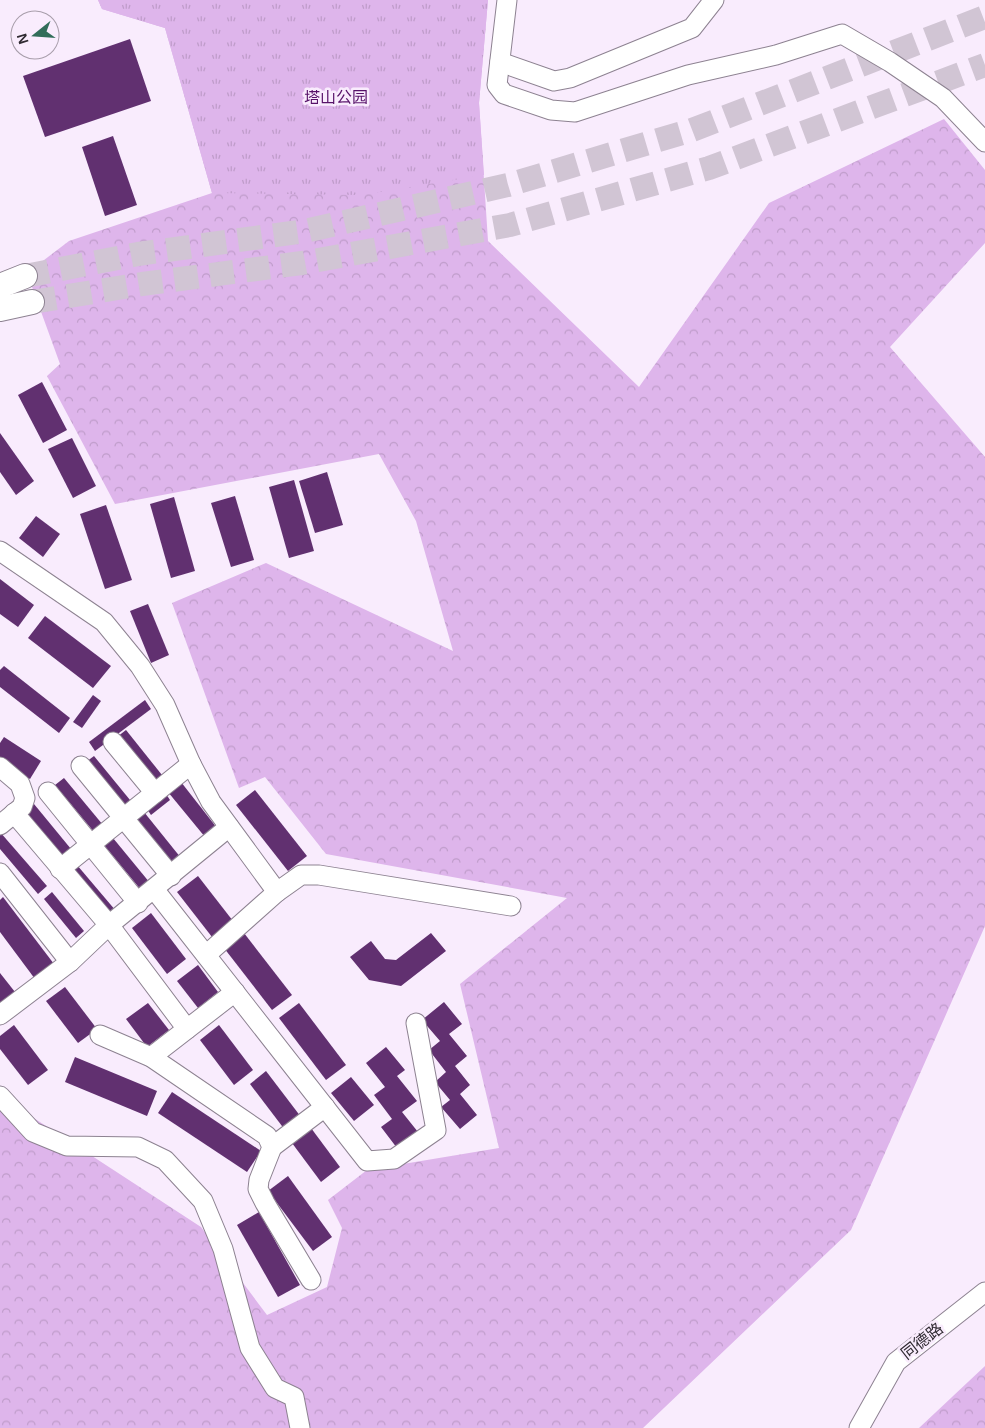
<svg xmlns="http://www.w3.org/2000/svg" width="985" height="1428" viewBox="0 0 985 1428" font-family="Helvetica,'Noto Sans SC',sans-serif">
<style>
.forest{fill:url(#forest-crowns)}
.park{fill:url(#park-tufts)}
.building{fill:#613070}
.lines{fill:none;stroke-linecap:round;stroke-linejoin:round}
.major-tunnel{stroke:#d1c5d4;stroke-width:24;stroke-dasharray:24 12;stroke-linecap:butt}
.minor-casing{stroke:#8d8291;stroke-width:21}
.major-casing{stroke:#8d8291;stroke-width:26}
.minor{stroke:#fff;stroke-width:19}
.major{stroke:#fff;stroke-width:24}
.labels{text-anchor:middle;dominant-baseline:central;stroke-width:5;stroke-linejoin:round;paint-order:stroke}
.park-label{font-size:16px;fill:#571269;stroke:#f9ecfd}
.street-label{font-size:16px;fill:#2f2a31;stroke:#f9ecfd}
</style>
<defs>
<pattern id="forest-crowns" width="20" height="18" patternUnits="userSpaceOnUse" patternTransform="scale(1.25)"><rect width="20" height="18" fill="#deb5eb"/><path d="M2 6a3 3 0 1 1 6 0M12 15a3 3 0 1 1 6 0" fill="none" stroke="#bf9cca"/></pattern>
<pattern id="park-tufts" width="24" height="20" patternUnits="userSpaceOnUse" patternTransform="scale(1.25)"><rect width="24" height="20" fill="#deb5eb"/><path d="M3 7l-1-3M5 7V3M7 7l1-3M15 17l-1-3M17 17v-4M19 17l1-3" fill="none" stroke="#bf9cca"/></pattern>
</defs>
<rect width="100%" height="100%" fill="#f9ecfd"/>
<!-- forest -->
<g class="forest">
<path d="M98,0H488L479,103L488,241L639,387L769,203L944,119L985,170V243L890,347L985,457V926L851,1230L643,1428H0V1096L201,1227L267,1315L327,1287L342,1228L328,1200L367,1170L499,1148L460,984L567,898L326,854L265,777L239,788L172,603L266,563L453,651L416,521L379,454L115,504L47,376L60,364L27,273L69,241L212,193L165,28L102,9Z"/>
<path d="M985,1366V1428H919Z"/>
</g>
<!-- park -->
<path class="park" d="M98,0H488L479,103L484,175L361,195L212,193L165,28L102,9Z"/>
<!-- building -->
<g class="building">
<path d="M130,39L151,101L45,137L23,76Z"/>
<path d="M113,136L137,205L105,216L82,147Z"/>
<path d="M42,382L67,430L43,443L18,395Z"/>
<path d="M0,433L34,481L16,495L0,472Z"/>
<path d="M72,438L96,486L73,498L48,449Z"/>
<path d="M327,472L343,525L315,533L299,481Z"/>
<path d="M294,480L314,551L289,558L269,487Z"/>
<path d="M235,496L254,560L231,567L211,503Z"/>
<path d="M174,497L195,571L171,578L150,504Z"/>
<path d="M106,505L132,580L105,589L80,514Z"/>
<path d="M36,516L60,534L43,557L19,538Z"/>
<path d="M0,579L34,605L18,627L0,614Z"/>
<path d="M148,604L169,655L151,663L130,611Z"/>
<path d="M45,616L111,666L93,688L28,638Z"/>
<path d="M4,666L70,718L59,733L0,687V670Z"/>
<path d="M93,695L101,701L82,728L73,722Z"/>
<path d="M145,700L151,709L95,751L89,742Z"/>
<path d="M126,730L162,775L153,782L117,737Z"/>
<path d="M4,737L41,761L30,779L0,761V743Z"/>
<path d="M94,756L130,800L122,807L86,762Z"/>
<path d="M64,778L103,825L94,832L55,785Z"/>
<path d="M181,782L217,828L205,837L168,792Z"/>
<path d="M255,790L307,856L288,871L236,805Z"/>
<path d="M166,794L170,800L151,815L147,809Z"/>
<path d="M34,804L71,849L60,858L23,813Z"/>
<path d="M144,812L181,858L171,867L134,820Z"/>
<path d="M0,832L47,886L38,894L0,849Z"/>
<path d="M113,838L150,883L141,890L104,845Z"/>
<path d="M77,865L116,911L109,917L70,871Z"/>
<path d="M198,876L233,921L212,937L177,892Z"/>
<path d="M52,892L84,931L76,938L44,899Z"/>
<path d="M3,897L54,964L35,979L0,932V900Z"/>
<path d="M151,913L186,959L167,974L132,928Z"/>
<path d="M244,933L292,995L272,1010L224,948Z"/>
<path d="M431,933L446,951L401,986L369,980L350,957L371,941L385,959L396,960Z"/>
<path d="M198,965L218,992L198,1008L177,981Z"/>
<path d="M0,973L15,992L0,1004Z"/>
<path d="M65,987L97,1029L78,1043L46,1001Z"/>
<path d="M444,1002L462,1024L449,1034L467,1056L455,1066L470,1085L460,1094L477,1115L460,1129L441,1107L450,1100L435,1082L446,1072L429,1050L440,1041L422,1020Z"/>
<path d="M148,1003L169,1030L147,1047L126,1019Z"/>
<path d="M299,1003L346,1065L326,1080L279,1018Z"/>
<path d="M14,1025L48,1070L28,1085L0,1049V1036Z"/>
<path d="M219,1025L253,1070L234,1085L200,1040Z"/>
<path d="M386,1047L405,1070L397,1076L417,1101L402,1112L418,1132L397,1148L381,1127L392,1119L374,1095L385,1087L366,1063Z"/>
<path d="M75,1057L157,1091L147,1116L65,1082Z"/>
<path d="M266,1071L301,1117L285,1130L250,1084Z"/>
<path d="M351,1077L374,1105L354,1121L331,1093Z"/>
<path d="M172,1092L261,1151L247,1172L158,1113Z"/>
<path d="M311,1128L340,1167L321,1182L292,1143Z"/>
<path d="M288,1176L332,1237L313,1251L268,1191Z"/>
<path d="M259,1212L300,1285L278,1297L237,1225Z"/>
</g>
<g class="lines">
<!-- major-tunnel -->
<g class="major-tunnel">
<path d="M25,276L138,254L305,231L508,185L692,130L985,17"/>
<path d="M32,302L142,284L302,263L510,225L709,168L985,65"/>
</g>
<defs>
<g id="minor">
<path d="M507,0L497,85L504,94L551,110L575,112L688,75L776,55L842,34L890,62L943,98L985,142"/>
<path d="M500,62L554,81L570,78L692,28L714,0"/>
<path d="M0,551L104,622L140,666L165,705L191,764L211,802L277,892L301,875H319L511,906"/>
<path d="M113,742L155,793"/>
<path d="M81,766L171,876"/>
<path d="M0,767L20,784L25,798L22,807L0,825"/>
<path d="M48,792L138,903"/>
<path d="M14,813L109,925L187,1029"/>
<path d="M60,869L191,764"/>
<path d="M0,873L70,962"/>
<path d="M154,889L367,1161L394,1159L436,1130L416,1023"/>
<path d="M206,955L277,892"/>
<path d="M0,1015L70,962L109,925L229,827"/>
<path d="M100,1035L151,1057L267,1136L272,1147L259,1180L258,1189L265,1203L311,1280"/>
<path d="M151,1057L235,992"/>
<path d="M0,1096L33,1132L67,1146L138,1147L165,1160L203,1201L223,1249L250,1348L275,1388L294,1397L300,1428"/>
<path d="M272,1147L325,1107"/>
<path d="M859,1428L896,1362L985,1292"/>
</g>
<g id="major">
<path d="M0,286L25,276"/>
<path d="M0,309L32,302"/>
</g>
</defs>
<!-- minor casing -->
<use href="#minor" class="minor-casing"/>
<!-- major casing -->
<use href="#major" class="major-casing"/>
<!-- minor -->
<use href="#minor" class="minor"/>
<!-- major -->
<use href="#major" class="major"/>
</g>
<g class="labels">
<!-- park labels -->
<g class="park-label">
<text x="336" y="97">塔山公园</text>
</g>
<!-- street labels -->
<g class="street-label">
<text transform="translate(922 1341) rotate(-38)">同德路</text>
</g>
</g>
<!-- north arrow -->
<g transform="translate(35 35) rotate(253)"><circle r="24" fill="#f9ecfd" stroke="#a89eab"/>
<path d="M0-4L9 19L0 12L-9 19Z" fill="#316d59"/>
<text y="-8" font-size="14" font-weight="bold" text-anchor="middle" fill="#2f2a31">N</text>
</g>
</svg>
